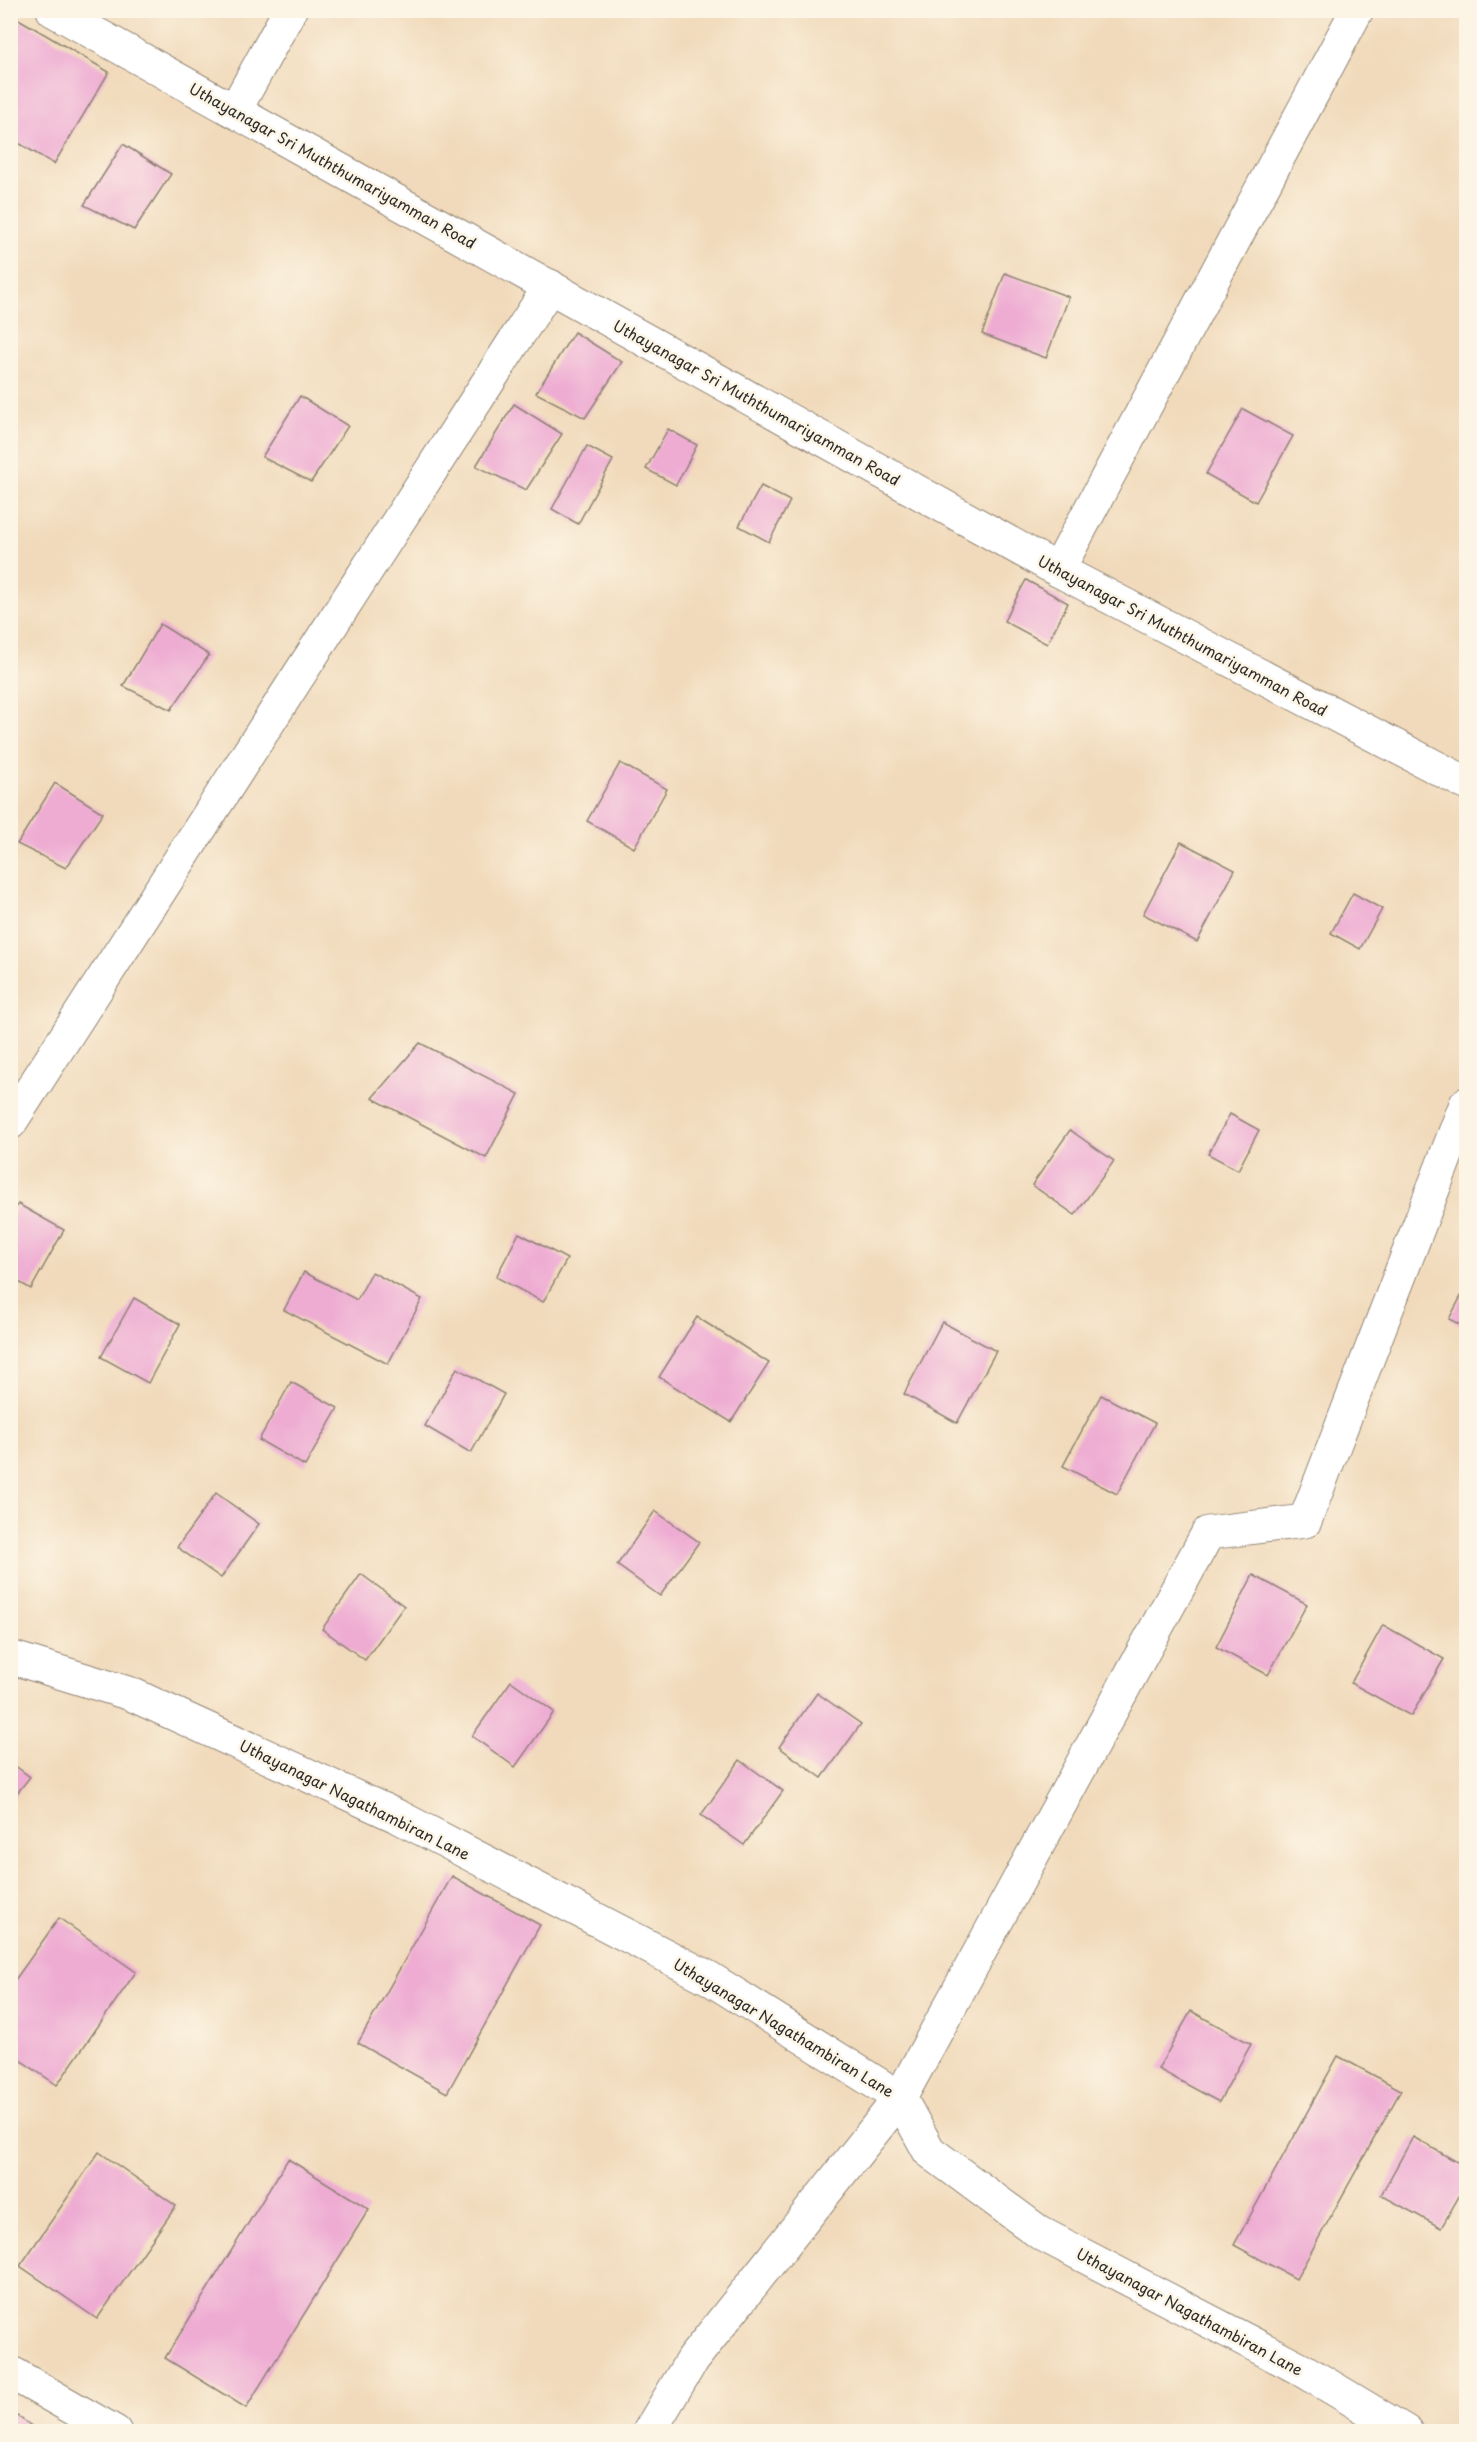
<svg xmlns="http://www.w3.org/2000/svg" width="1477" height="2442" viewBox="0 0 1477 2442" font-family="'Playpen Sans',sans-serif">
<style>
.building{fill:#eeacd3}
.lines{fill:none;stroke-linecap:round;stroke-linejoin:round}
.minor-casing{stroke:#8e8273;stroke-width:35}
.minor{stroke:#fff;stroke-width:33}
.labels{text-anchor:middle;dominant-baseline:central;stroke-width:5;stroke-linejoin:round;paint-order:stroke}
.street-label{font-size:15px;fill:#2b2b2b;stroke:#fcf5e5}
</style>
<rect width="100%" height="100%" fill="#fcf5e5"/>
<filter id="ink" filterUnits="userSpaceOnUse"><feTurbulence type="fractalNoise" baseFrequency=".0167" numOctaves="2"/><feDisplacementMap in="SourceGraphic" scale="12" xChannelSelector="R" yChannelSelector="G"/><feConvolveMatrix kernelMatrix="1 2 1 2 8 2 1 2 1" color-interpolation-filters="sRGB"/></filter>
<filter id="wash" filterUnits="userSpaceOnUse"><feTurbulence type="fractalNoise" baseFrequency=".008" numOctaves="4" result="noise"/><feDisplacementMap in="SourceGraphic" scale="24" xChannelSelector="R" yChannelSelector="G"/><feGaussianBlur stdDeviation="1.35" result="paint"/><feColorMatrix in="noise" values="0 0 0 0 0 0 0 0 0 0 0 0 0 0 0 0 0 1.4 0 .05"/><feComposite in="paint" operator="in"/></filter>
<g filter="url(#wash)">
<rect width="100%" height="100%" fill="#f1dabb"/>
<g id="blocks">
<!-- building -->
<g class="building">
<path d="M10,14L109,72L54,164L10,138Z"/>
<path d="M123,144L171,174L134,230L84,205Z"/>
<path d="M1005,273L1069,297L1046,358L982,334Z"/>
<path d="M574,332L622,362L585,418L536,393Z"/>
<path d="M300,396L348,426L311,482L262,457Z"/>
<path d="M514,404L562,434L526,490L476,466Z"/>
<path d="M1243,409L1293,436L1256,502L1206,474Z"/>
<path d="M668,429L697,445L676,485L646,469Z"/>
<path d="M587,446L613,460L578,524L552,509Z"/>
<path d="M761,486L790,501L769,542L739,526Z"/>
<path d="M1026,580L1068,603L1047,644L1004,621Z"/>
<path d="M160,624L209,655L171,710L123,686Z"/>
<path d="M620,763L667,789L634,848L587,821Z"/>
<path d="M55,783L103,813L66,868L17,844Z"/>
<path d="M1181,842L1235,870L1197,942L1143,914Z"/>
<path d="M1353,893L1382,909L1360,949L1331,933Z"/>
<path d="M420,1043L519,1094L486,1158L372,1098Z"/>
<path d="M1230,1114L1259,1130L1238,1170L1208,1154Z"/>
<path d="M1070,1130L1114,1161L1075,1215L1032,1185Z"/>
<path d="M18,1204L64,1230L31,1289L10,1277V1217Z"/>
<path d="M519,1233L567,1259L543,1302L496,1277Z"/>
<path d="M304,1272L357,1300L372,1272L422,1299L388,1364L284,1310Z"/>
<path d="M1466,1287V1328L1449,1319Z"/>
<path d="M134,1298L180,1324L148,1383L101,1357Z"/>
<path d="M697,1317L769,1363L731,1422L659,1377Z"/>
<path d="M942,1322L996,1351L957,1423L904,1394Z"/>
<path d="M457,1368L504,1394L471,1453L425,1426Z"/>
<path d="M291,1382L338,1408L305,1466L259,1440Z"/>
<path d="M1101,1395L1155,1423L1117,1494L1063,1466Z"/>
<path d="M216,1493L259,1524L221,1578L177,1547Z"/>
<path d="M655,1511L699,1542L660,1596L617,1565Z"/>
<path d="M361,1574L404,1606L365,1660L322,1629Z"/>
<path d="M1253,1575L1307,1604L1268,1675L1216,1647Z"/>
<path d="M1383,1625L1444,1659L1411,1716L1351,1683Z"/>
<path d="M511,1681L554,1712L515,1767L472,1736Z"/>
<path d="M817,1693L861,1724L822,1778L779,1747Z"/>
<path d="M740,1760L783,1791L744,1845L701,1815Z"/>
<path d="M10,1762L30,1777L10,1802Z"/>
<path d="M452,1876L540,1925L447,2093L358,2043Z"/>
<path d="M59,1918L136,1972L57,2085L10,2053V1987Z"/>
<path d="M1191,2011L1251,2044L1219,2102L1158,2069Z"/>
<path d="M1338,2056L1401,2090L1296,2279L1234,2245Z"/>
<path d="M1413,2137L1466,2167V2184L1441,2228L1381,2195Z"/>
<path d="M99,2152L176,2206L97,2319L20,2266Z"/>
<path d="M288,2159L369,2209L246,2408L165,2358Z"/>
<path d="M10,2411L40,2432H10Z"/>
</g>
</g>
</g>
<g filter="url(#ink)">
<use href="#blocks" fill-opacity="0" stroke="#8e8273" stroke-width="1.5"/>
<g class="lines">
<defs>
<g id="minor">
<path d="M53,10L1058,570L1466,783"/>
<path d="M235,110L290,10"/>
<path d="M1058,570L1357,10"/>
<path d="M10,1123L550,286"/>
<path d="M10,1657L131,1694L399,1817L709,1978L900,2098L929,2151L1040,2233L1301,2369L1406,2432"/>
<path d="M10,2372L115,2432"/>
<path d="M649,2432L692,2360L900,2098L1208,1533L1305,1521L1466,1104"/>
</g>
</defs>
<!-- minor casing -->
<use href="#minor" class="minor-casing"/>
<!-- minor -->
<use href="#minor" class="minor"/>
</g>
</g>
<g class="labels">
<!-- street labels -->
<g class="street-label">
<text transform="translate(333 165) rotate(29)">Uthayanagar Sri Muththumariyamman Road</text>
<text transform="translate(757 402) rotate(29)">Uthayanagar Sri Muththumariyamman Road</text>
<text transform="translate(1183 635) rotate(28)">Uthayanagar Sri Muththumariyamman Road</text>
<text transform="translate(355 1799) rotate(26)">Uthayanagar Nagathambiran Lane</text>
<text transform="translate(784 2027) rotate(31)">Uthayanagar Nagathambiran Lane</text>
<text transform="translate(1190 2311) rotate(28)">Uthayanagar Nagathambiran Lane</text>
</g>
</g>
<!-- margin -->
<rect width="1477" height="2442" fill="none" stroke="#fcf5e5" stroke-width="36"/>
</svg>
